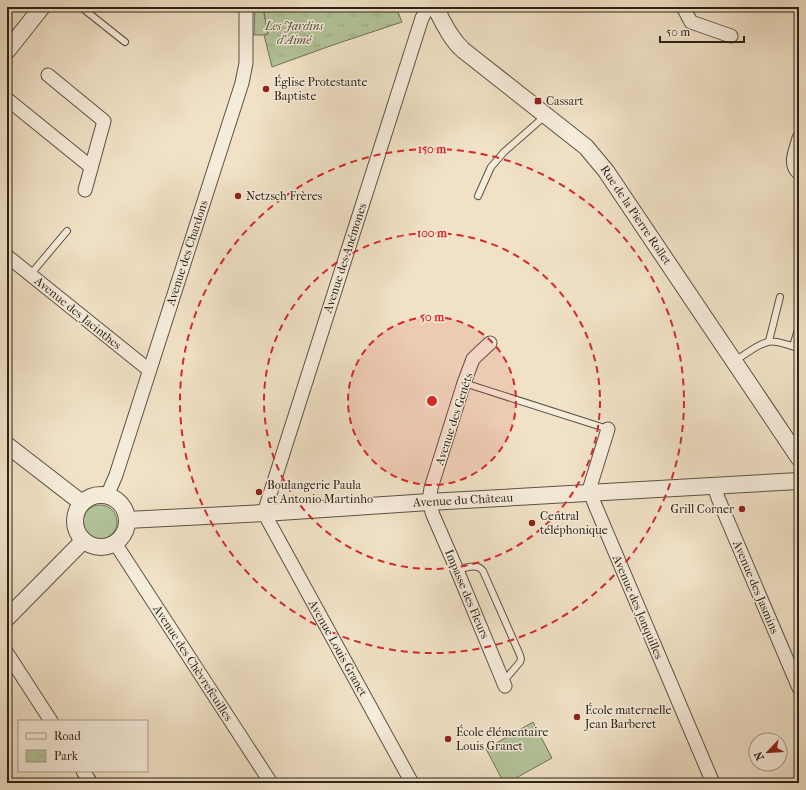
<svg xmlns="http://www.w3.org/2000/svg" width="806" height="790" viewBox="0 0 806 790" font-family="'IM FELL French Canon',serif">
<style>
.grass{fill:#b3c49a;stroke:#6f7358}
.park{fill:url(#park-tufts);stroke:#6f7358}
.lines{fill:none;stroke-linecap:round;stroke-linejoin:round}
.service-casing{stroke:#5c5243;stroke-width:8}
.minor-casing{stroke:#5c5243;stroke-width:15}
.tertiary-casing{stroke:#5c5243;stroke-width:18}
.service{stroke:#f6ecdb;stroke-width:6}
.minor{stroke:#f6ecdb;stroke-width:13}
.tertiary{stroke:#f6ecdb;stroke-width:16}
.ring{fill:none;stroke:#d62828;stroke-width:2;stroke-dasharray:7 5}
.poi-dot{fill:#8f2418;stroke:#f6ecdb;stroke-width:1.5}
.labels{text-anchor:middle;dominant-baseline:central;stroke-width:3;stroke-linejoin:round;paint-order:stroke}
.park-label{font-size:12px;font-style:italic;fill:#54533e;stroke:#f6ecdb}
.poi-label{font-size:12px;fill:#2b2217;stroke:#f6ecdb;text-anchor:start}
.street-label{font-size:12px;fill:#2b2217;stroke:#f6ecdb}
.centre{fill:#d62828;stroke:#f6ecdb;stroke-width:2}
.ring-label{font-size:12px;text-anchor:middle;font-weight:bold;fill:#d62828;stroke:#f6ecdb;stroke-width:3;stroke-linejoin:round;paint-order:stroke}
</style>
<defs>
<pattern id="park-tufts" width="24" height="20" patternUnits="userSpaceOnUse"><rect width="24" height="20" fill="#b3c49a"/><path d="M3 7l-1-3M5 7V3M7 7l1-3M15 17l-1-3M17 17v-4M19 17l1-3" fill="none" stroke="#9aa884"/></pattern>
</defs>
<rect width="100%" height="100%" fill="#f1e2c7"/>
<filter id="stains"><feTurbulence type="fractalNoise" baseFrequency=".005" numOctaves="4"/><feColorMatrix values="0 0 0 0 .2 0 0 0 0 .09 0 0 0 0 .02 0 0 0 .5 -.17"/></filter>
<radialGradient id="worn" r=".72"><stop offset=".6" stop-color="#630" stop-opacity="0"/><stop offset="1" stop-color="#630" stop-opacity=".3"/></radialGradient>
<!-- grass -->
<g class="grass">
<path d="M255,7H263L268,35H254Z"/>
<circle cx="100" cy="522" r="17"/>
<path d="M533,722L552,758L507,783H504L486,749Z"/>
</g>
<!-- park -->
<path class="park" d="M263,7H396L402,22L330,46L272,67L264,35L268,34Z"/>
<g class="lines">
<defs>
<g id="service">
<path d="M81,7L125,42"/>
<path d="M478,196L491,167L504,152L545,116"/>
<path d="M30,275L67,231"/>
<path d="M769,341L780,297"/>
<path d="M793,346L799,326"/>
<path d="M735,361C744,355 758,344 768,342C774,340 793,346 799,349"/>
<path d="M464,383L608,429"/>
<path d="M457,570C466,568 477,563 483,571L520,655L521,659L520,662L503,682"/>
</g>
<g id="minor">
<path d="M683,7L691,22L731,36"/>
<path d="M48,75L104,121L85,190"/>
<path d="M7,99L91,167"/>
<path d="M799,138C796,150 788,164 799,173"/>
<path d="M7,256L149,370"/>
<path d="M490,343L473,359L464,383L431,488L429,502L433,515L457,570L505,686"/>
<path d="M608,429L590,487V492L595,505L713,783"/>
<path d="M714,486L718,498L799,688"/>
<path d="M107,496L116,475L242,83L246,63V7"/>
<path d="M115,543L271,783"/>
<path d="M7,653L51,721"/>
<path d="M83,771L91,783"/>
<path d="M412,783L264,513L422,18L426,11L432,7"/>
</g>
<g id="tertiary">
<path d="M435,7C443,22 450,38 463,50L586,147L606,171L799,458"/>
<path d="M7,51L42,7"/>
<path d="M7,445L82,503"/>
<circle cx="101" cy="521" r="26"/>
<path d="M127,520L264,513L429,502L799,481"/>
<path d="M7,618L83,541"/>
</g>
</defs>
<!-- service casing -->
<use href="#service" class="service-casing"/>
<!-- minor casing -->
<use href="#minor" class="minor-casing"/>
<!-- tertiary casing -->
<use href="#tertiary" class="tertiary-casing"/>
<!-- service -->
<use href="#service" class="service"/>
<!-- minor -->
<use href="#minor" class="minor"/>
<!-- tertiary -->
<use href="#tertiary" class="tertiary"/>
</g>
<!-- distance rings -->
<circle cx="432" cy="401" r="84" fill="#d62828" fill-opacity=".12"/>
<g class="ring">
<circle cx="432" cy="401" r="84"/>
<circle cx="432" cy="401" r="168"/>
<circle cx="432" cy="401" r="252"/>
</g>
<!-- markers -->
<g class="poi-dot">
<circle cx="266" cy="89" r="4"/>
<rect x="534" y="97" width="8" height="8" rx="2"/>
<circle cx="238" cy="196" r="4"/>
<circle cx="259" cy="492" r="4"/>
<circle cx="742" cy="509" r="4"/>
<circle cx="532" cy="523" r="4"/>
<circle cx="577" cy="717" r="4"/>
<circle cx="448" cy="739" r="4"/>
</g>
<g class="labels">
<!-- park labels -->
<g class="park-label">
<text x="294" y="26">Les Jardins<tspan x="294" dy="14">d'Aimé</tspan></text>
</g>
<!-- poi labels -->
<g class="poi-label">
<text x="274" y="82">Église Protestante<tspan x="274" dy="14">Baptiste</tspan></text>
<text x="546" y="101">Cassart</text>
<text x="246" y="196">Netzsch Frères</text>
<text x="267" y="485">Boulangerie Paula<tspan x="267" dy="14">et Antonio Martinho</tspan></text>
<text x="734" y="509" text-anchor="end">Grill Corner</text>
<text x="540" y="516">Central<tspan x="540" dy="14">téléphonique</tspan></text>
<text x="585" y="710">École maternelle<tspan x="585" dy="14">Jean Barberet</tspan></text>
<text x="456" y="732">École élémentaire<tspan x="456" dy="14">Louis Granet</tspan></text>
</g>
<!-- street labels -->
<g class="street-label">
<text transform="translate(636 215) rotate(56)">Rue de la Pierre Rollet</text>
<text transform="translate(187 253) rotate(-72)">Avenue des Chardons</text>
<text transform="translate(345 258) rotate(-72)">Avenue des Anémones</text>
<text transform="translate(78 313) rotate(39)">Avenue des Jacinthes</text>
<text transform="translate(454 419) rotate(-72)">Avenue des Genêts</text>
<text transform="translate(463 500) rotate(-3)">Avenue du Château</text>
<text transform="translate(756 587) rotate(67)">Avenue des Jasmins</text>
<text transform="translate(467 594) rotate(67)">Impasse des Fleurs</text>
<text transform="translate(638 607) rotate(67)">Avenue des Jonquilles</text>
<text transform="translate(338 648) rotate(61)">Avenue Louis Granet</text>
<text transform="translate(193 663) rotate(57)">Avenue des Chèvrefeuilles</text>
</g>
</g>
<circle cx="432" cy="401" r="6" class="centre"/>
<g class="ring-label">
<text x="432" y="153">150 m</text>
<text x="432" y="237">100 m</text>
<text x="432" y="321">50 m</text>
</g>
<!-- margin -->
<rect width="806" height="790" fill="none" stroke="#f1e2c7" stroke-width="24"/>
<rect x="8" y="8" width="790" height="774" fill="none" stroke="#2b2217" stroke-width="2"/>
<rect x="12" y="12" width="782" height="766" fill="none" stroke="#2b2217"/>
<!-- legend -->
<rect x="18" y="720" width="130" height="52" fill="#f6ecdb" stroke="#a59b8d"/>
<rect x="26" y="733" width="20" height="6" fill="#f6ecdb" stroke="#a59b8d"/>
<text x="54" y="740" font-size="12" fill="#2b2217">Road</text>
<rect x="26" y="750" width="20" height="12" fill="url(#park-tufts)" stroke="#a59b8d"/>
<text x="54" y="760" font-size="12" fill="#2b2217">Park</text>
<!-- north arrow -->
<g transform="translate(768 752) rotate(245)"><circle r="19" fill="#f6ecdb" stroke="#a59b8d"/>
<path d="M0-3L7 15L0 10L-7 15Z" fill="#8f2418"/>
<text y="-6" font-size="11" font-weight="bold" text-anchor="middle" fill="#2b2217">N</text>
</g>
<!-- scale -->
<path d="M660 36v6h84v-6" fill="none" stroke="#2b2217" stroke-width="2"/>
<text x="666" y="36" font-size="12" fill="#2b2217" stroke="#f6ecdb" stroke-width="3" paint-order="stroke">50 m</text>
<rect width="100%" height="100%" filter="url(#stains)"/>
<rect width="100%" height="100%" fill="url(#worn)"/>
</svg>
